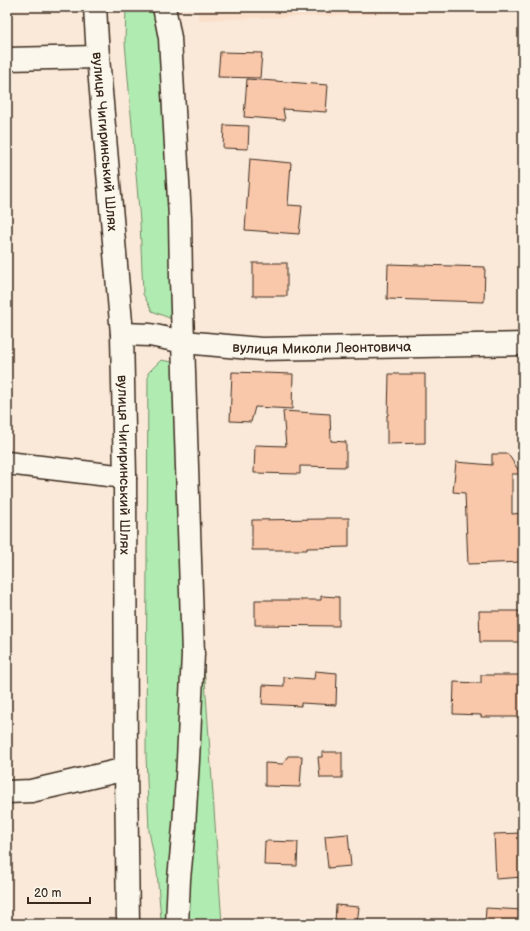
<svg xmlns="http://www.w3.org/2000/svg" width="530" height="931" viewBox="0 0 530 931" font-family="'Balsamiq Sans',sans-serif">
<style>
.built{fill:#fadfca}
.green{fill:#b0ecb1;stroke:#768b68}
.building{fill:#f9c7a9;stroke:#3b2a1e}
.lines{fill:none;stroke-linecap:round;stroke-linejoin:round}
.street-casing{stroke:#3b2a1e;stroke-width:25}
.primary-casing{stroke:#3b2a1e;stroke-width:25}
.street{stroke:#fbf7ec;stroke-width:22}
.primary{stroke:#fbf7ec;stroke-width:22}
.labels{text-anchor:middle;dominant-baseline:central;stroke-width:4;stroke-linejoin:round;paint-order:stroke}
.street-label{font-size:14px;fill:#3b2a1e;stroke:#fbf7ec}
</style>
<rect width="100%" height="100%" fill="#fae9d8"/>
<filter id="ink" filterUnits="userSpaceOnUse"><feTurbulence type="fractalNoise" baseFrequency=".025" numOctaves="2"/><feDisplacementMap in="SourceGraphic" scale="8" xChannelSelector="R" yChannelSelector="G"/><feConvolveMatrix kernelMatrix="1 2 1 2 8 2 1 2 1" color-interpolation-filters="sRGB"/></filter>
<g filter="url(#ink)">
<!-- built -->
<path class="built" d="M198,7H515L511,10L198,20Z"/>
<!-- green -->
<g class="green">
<path d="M126,7H166L179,322L152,311L143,294L140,222L125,42Z"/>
<path d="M161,360L183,364L222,924H171L161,919L157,872L149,831L146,754L148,373Z"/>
</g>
<!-- building -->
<g class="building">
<path d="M220,52L262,53L260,78L218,77Z"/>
<path d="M247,79L328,85L326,112L283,109L285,120L244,117Z"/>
<path d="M224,125L249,126L248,149L223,148Z"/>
<path d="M250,159L291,163L288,205L302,206L299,234L245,230Z"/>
<rect x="253" y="263" width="34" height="33"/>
<path d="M388,264L485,267L484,302L387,299Z"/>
<path d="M232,372L293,374L292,409L255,407L251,422L230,421Z"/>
<path d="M389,374H425V443L387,444V415H388Z"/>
<path d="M283,411L330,414L331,441L346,442V467L300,466V474L254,473L255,445L286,446Z"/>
<path d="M492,454H508L521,474H512V514L523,513V562L468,564L465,493L453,492L456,462L492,465Z"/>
<path d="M325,518H349V547L307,548V550H252V520L325,519Z"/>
<path d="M321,596L339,597V626L255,625V600H321Z"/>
<path d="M479,611H520V642H480Z"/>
<path d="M315,671L337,673L336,705L301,703V706L262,704L263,685L284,686V677L314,679Z"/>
<path d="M481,675H523V717H481V715L453,714L454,682L481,683Z"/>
<path d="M322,752H342V778H320L318,757H322Z"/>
<path d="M288,756H302L300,787L265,786V763L283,764Z"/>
<path d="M523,833V877L496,879L494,834Z"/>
<path d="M348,834L351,866L328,868L325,836Z"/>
<path d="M265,841L298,842L297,866L264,865Z"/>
<path d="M336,905L359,907L357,924H335Z"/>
<path d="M486,908L523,910V924H485Z"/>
</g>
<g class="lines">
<defs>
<g id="street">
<path d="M164,7L170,38L180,218L181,278L193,654L188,760L184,827L179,879L177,924"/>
<path d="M7,59L98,57"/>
<path id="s1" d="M122,334L150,335L184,342L261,349L523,344"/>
<path d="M7,463L125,477"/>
<path d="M7,792L31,791L126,769"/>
</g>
<g id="primary">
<path id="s2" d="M95,7L98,57L122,334L125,477L126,769L128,924"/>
</g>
</defs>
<!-- street casing -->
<use href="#street" class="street-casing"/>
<!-- primary casing -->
<use href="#primary" class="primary-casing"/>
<!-- street -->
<use href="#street" class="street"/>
<!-- primary -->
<use href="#primary" class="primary"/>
</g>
</g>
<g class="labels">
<!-- street labels -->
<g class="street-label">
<text stroke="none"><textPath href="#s2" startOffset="135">вулиця Чигиринський Шлях</textPath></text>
<text stroke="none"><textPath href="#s1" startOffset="201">вулиця Миколи Леонтовича</textPath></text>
<text stroke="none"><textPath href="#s2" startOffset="459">вулиця Чигиринський Шлях</textPath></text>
</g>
</g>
<!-- margin -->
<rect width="530" height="931" fill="none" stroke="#fbf7ec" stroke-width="24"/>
<rect x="12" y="12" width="506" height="907" fill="none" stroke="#3b2a1e" stroke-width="1.5" filter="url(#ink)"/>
<!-- scale -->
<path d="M28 897v6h62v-6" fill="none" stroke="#3b2a1e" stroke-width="2"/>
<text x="34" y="897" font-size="12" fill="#3b2a1e" stroke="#fbf7ec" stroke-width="3" paint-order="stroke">20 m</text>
</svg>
